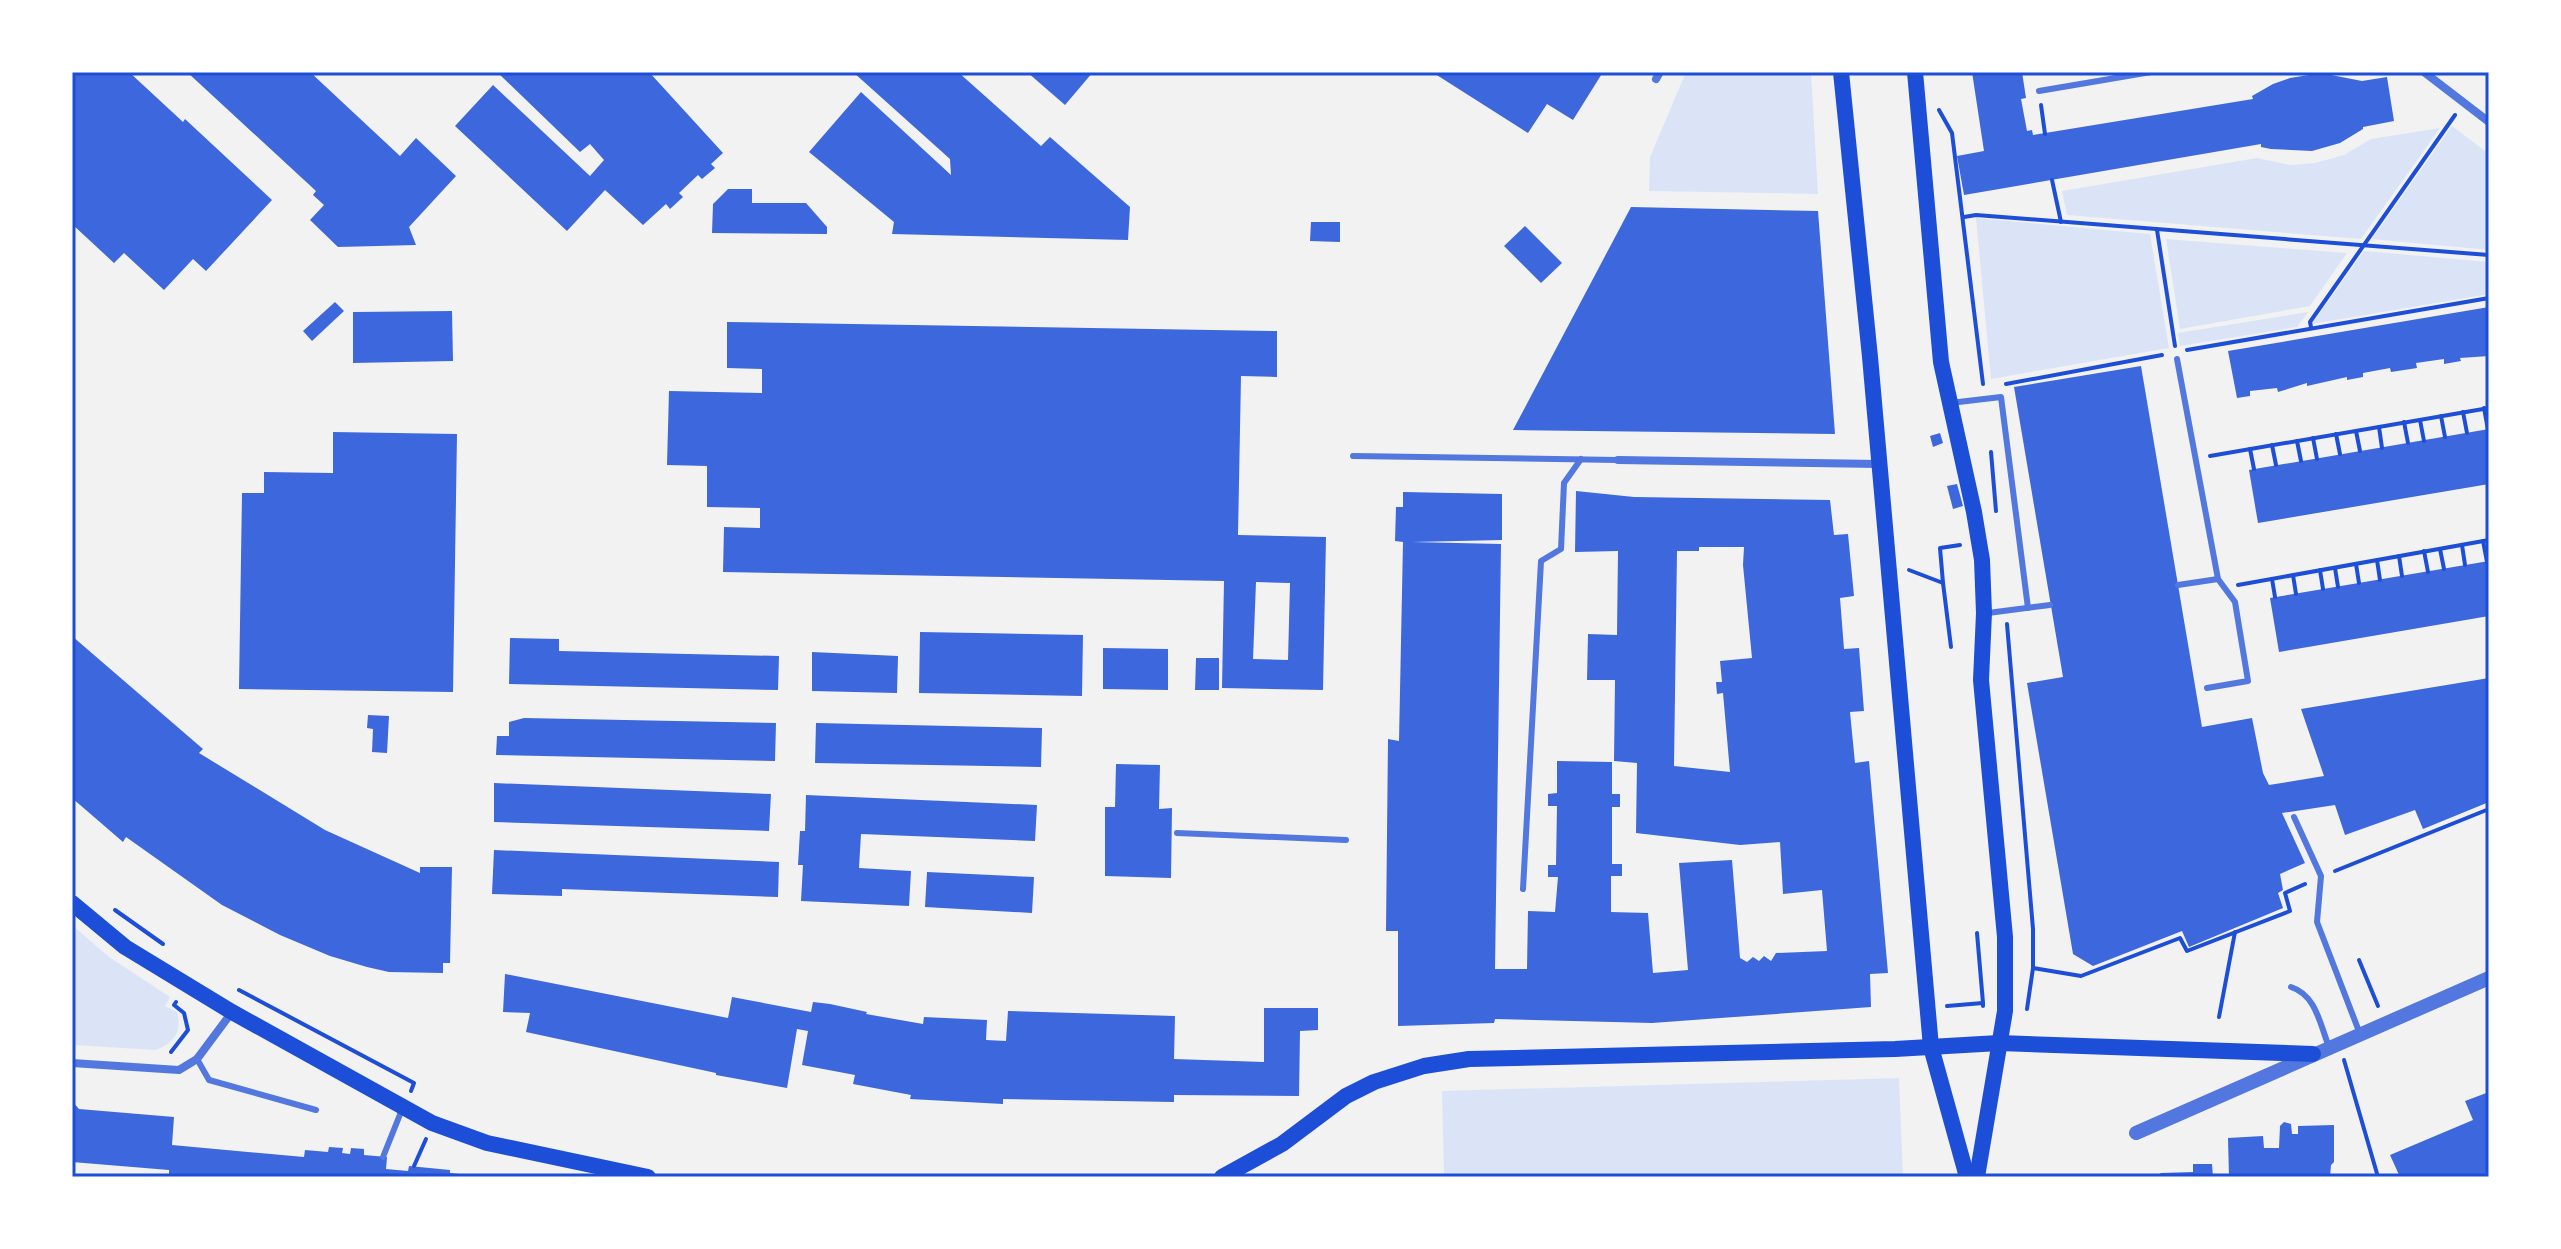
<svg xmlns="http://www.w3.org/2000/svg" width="2561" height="1249" viewBox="0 0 2561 1249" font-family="Roboto,sans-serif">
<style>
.green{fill:#dbe4f7}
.building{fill:#3d67dc;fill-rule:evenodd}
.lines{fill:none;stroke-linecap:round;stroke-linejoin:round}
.path{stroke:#1d4ed8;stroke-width:4}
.service{stroke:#5277de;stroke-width:6}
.minor{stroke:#5277de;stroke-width:8}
.tertiary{stroke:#5277de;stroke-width:14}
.secondary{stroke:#1d4ed8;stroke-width:16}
.neatline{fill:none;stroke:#1d4ed8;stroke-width:3}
</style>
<rect width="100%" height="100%" fill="#f2f2f2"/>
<!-- green -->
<g class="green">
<path d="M1686,72H1811L1818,194L1649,191L1650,157Z"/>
<path d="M2452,126L2489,154V250L2372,239Z"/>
<path d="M2440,128L2361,239L2067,215L2062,191L2257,158L2291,165L2315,163L2344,155L2371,139Z"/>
<path d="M1976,218L2150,234L2169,348L1991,379Z"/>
<path d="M2166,239L2347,253L2310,306L2180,329Z"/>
<path d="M2364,251L2489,262V294L2312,324Z"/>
<path d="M2308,312L2297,327L2180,346L2178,333Z"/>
<path d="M72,925L109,957L170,997L165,1006L177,1012C182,1032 175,1042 156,1050L72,1045Z"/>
<path d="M1899,1078L1903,1177H1444L1442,1091Z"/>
</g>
<!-- building -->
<g class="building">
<path d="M72,72H129L183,122L185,119L272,200L206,271L193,259L164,290L124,253L114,263L72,224Z"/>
<path d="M187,72H310L400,156L416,138L456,176L409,227L416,245L338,247L310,220L324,205L313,195L316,191Z"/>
<path d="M497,72H649L723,153L711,164L715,168L702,179L698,175L679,193L683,197L670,209L666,204L643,225L605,190L567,231L455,126L493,85L590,176L604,160L590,144L580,152Z"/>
<path d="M853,72H958L1041,146L1050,137L1130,207L1128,240L892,234L894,222L809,152L861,92L951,175L950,159Z"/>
<path d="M1027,72H1093L1065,105Z"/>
<path d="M1432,72H1603L1573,120L1547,104L1528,133Z"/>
<path d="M1972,72H2022L2026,98L2021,99L2027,131L2032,130L2033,135L2253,99L2252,96L2273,84L2290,78L2321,73L2362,81L2387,77L2394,121L2363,127V129L2340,143L2312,151L2271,149L2261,147V144L1964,195L1957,156L1984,151Z"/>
<path d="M728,189H752V203H806L827,227V234L712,233L713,204Z"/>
<path d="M1631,207L1818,211L1835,434L1513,430Z"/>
<path d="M1311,222H1340V242L1310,241Z"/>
<path d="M1525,226L1562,263L1541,283L1504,246Z"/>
<path d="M335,302L344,311L312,341L303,331Z"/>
<path d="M2489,307V356L2460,358L2461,361L2444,364V359L2416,363L2417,368L2391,372L2390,368L2363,373V377L2347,380V377L2307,386V383L2278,392L2277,388L2250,391V396L2237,398L2228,351Z"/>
<path d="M452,311L453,361L353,363V312Z"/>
<path d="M727,322L1277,331V377L1241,376L1238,535L1326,537L1323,690L1222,688L1224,581L723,572L724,527L760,528V508L707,507V466L667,465L669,391L762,393V369L727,368ZM1256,582L1290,583L1288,660L1253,659Z"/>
<path d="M2141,366L2202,727L2252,718L2263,773L2269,785L2324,776L2301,709L2489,678V802L2423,829L2415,810L2345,835L2335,805L2282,813L2305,863L2280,874L2283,890L2278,893L2283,908L2189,947L2182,931L2093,966L2073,954L2027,683L2063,677L2014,387Z"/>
<path d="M2489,429V484L2258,523L2249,470Z"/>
<path d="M333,432L457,434L453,692L239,689L242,493H264V472L333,473Z"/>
<path d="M1940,433L1943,443L1933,447L1930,436Z"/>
<path d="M1957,484L1963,506L1953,509L1947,486Z"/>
<path d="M1576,491L1634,497L1830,500L1834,535L1848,534L1854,596L1840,598L1844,649L1859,648L1864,711L1850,712L1855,763L1869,761L1888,973L1870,974L1871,1007L1652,1023L1495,1019L1494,1023L1398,1026V931H1386L1388,739L1399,741L1403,542L1395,541L1396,507H1403V492L1502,494V540L1412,542L1501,544L1495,969H1527L1528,911L1555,912L1558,877H1548V865H1556L1557,806H1548V794L1557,793V761L1612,762V794H1620V807H1612V864H1622V876H1611V912L1648,913L1653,973L1688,970L1679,863L1732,860L1740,958L1747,962L1753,957L1759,961L1764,956L1771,961L1776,953L1827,951L1822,890L1783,894L1780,842L1740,845L1636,833L1637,763L1614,761L1615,680H1587L1588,634L1617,635L1618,551L1575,552ZM1699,547H1744L1743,565L1752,658L1720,661L1722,682H1716L1717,694L1723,693L1730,772L1674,766L1677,551H1699Z"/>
<path d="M2489,561V616L2279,652L2270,598Z"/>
<path d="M920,632L1083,635L1082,696L919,693Z"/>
<path d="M72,636L203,749L199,753L325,830L420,873V867H452L450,963H443V973L389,972L367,967L330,956L280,935L222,905L126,837L123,842L72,798Z"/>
<path d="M510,638L559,639V651L779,656L778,690L509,684Z"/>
<path d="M1103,648L1168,649V690L1103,689Z"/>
<path d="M812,652L898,656L897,693L812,691Z"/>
<path d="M1196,658H1219V690H1195Z"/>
<path d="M368,715L389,716L387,753L372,752L373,729L367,728Z"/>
<path d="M524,718L776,723L775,761L496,755L497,736H509V722Z"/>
<path d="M816,723L1042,728L1041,767L815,763Z"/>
<path d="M1116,764L1160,765L1159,809L1172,808L1171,878L1105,876V807H1115Z"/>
<path d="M494,783L771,794L769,831L494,822Z"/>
<path d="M806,795L1037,805L1035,841L861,834L859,868L911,871L909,906L801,901L803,865H798L800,831H805Z"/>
<path d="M494,850L779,862L778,897L562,889V896L492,894Z"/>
<path d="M927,872L1034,877L1032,913L925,907Z"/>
<path d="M505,974L728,1018L732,997L811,1012L813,1002L830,1004L867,1012L866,1014L923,1024L924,1017L987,1020L986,1040L1006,1041L1008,1011L1175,1016L1174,1059L1264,1062V1008H1318V1030L1300,1031L1299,1096L1174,1095V1102L1003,1099V1104L910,1099L911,1095L853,1084L855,1075L802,1065L808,1031L797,1029L787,1088L716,1075V1073L526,1032L530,1013L503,1012Z"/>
<path d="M2489,1092V1172L2478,1177H2400L2390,1155L2473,1120L2465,1101Z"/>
<path d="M72,1101L79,1109L174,1117L172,1145L304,1157L305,1150L328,1152L329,1147L343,1148L342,1153L350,1154L351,1148L364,1149V1155L387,1157L386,1169L408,1171L409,1166L450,1170V1173L469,1175V1177H169V1170L72,1162Z"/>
<path d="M2284,1122L2291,1124L2292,1134H2298V1126L2334,1125V1162L2331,1165L2330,1177H2229L2228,1138L2263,1136L2264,1148H2279L2280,1126Z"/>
<path d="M2193,1164H2212L2213,1177H2155L2161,1173L2193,1172Z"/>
</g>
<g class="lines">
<!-- path -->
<g class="path">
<path d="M2041,105L2045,134"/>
<path d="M1939,110L1952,133L1983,384"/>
<path d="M2052,180L2061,222"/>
<path d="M1964,217L1976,215L2489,255"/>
<path d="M2157,230L2175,346"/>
<path d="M2311,327L2310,322L2455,115"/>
<path d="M2187,350L2489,298"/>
<path d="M2006,384L2162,355"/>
<path d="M2484,408L2488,430"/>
<path d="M2463,412L2467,433"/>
<path d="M2441,416L2445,437"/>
<path d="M2420,420L2424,441"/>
<path d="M2404,422L2408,443"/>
<path d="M2379,427L2382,448"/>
<path d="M2356,431L2360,451"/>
<path d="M2336,434L2340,454"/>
<path d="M2313,438L2317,459"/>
<path d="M2297,441L2301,461"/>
<path d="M2272,445L2276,465"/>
<path d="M2250,449L2254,469"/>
<path d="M1991,452L1996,511"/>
<path d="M2210,456L2489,408"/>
<path d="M2483,541L2487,562"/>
<path d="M2462,545L2465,565"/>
<path d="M2440,549L2444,569"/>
<path d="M2424,551L2428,572"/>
<path d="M2399,556L2402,576"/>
<path d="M2377,560L2380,580"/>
<path d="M2356,564L2359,583"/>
<path d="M2335,568L2338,587"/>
<path d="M1909,570L1943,583L1940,548L1960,545"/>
<path d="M2320,570L2323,589"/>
<path d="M2293,575L2296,594"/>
<path d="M2272,579L2275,597"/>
<path d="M1943,583L1951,647"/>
<path d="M2238,585L2489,540"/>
<path d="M2007,624L2033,929V968L2027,1009"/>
<path d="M2335,871L2489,809"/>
<path d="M115,910L163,944"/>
<path d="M1977,933L1983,1003"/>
<path d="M2359,960L2378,1006"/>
<path d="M2033,968L2081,976L2180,938L2187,951L2290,911L2285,893L2305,884"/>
<path d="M239,990L414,1083L411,1091"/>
<path d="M1947,1006L1983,1003V1006"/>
<path d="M2219,1017L2235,932"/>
<path d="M171,1052L188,1030L184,1013L174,1005L176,1002"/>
<path d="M2344,1060L2378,1177"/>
<path d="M414,1166L426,1139"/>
</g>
<!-- service -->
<g class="service">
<path d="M2039,91L2151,72"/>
<path d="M2177,359L2218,579L2178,585"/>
<path d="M1950,403L2001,397L2028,608"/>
<path d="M1353,456L1618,460"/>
<path d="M1988,613L2050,605"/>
<path d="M2207,688L2248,681L2235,602L2218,579"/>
<path d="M2294,817L2321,876L2317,922L2360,1034"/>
<path d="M1177,833L1346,840"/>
<path d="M1523,889L1541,561L1561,549L1564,483L1581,459"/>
<path d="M2291,987C2316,995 2320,1024 2329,1047"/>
<path d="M197,1059L209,1080L316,1110"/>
<path d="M383,1157L403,1107"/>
</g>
<!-- minor -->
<g class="minor">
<path d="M2424,72L2489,122"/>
<path d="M1656,79L1660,72"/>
<path d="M1618,460L1879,464"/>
<path d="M72,1063L179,1070L197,1059L232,1012"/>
</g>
<!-- tertiary -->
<path class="tertiary" d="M2136,1133L2489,978"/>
<!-- secondary -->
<g class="secondary">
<path d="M1841,72L1870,357L1931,1047L1967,1177"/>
<path d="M1915,72L1941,362L1974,512L1982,560L1984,613L1981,680L2005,937V1011L1977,1177"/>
<path d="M72,903L125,947L232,1012L432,1123L487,1143L648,1177"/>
<path d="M1222,1177L1282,1144L1346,1096L1374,1082L1424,1066L1469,1059L1895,1049L1999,1043L2313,1054"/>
</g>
</g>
<!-- border -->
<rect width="2561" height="1249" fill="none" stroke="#ffffff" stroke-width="148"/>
<rect x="74" y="74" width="2413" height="1101" class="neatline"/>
</svg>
